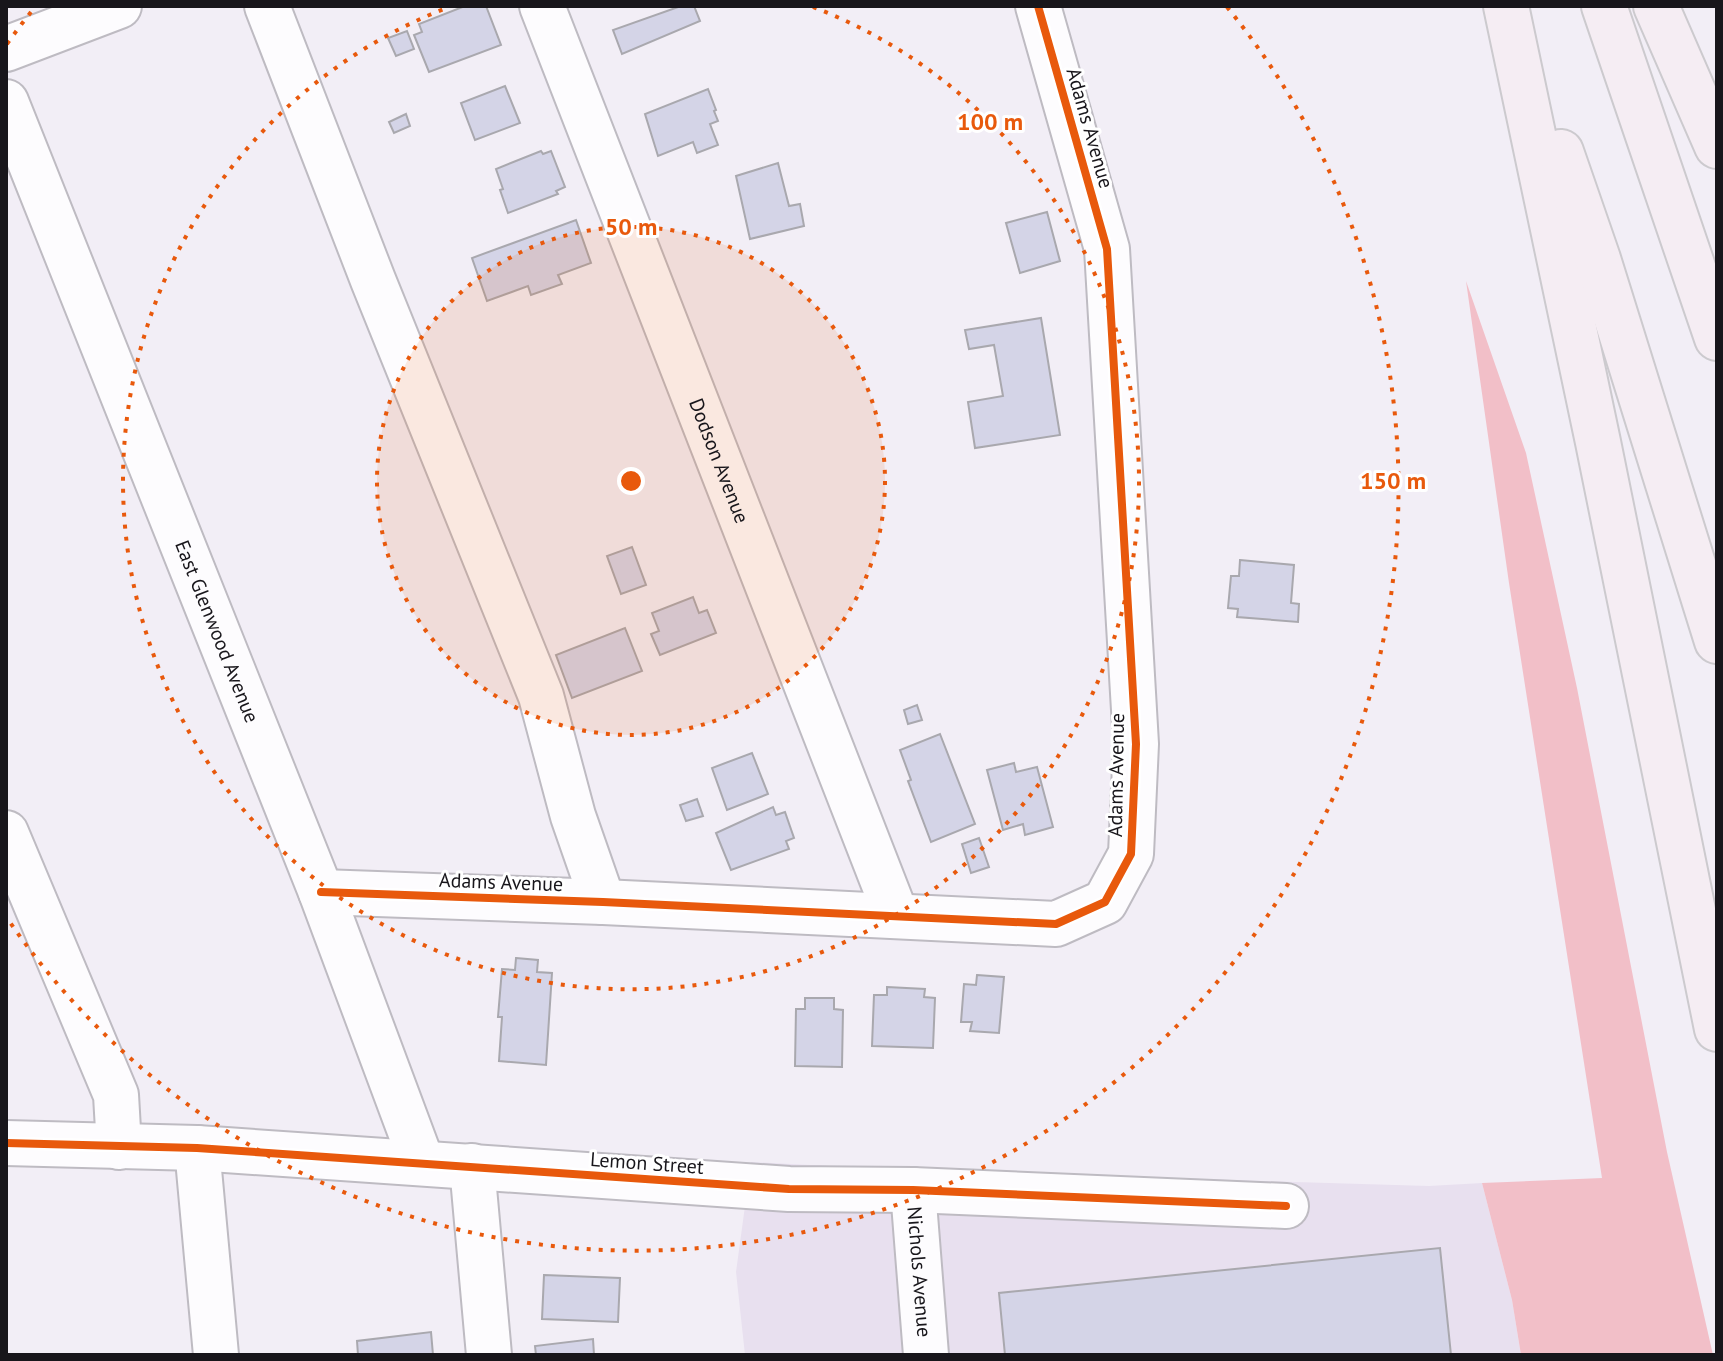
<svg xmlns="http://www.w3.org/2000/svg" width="1723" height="1361" viewBox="0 0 1723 1361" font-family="'PT Sans',sans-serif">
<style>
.built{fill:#e8e0ef}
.forest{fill:#f2bfc8}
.building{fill:#d4d4e7;stroke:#a9a8ae;stroke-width:2}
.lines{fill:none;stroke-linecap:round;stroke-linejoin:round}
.minor-casing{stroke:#bebbc2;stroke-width:48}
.highway-casing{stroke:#cccace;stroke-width:48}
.minor{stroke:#fdfcfe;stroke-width:44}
.highway{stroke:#f5edf3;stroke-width:44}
.cycleway-casing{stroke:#fff;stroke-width:13}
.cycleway{stroke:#e8590c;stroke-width:8}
.ring{fill:none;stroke:#e8590c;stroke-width:4;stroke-dasharray:4 8}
.labels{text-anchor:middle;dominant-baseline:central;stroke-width:6;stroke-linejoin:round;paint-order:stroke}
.street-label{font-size:20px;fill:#18161b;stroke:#fff}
.centre{fill:#e8590c;stroke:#fff;stroke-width:4}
.ring-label{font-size:24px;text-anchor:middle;font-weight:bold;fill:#e8590c;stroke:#fff;stroke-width:6;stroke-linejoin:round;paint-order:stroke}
</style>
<rect width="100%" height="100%" fill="#f2eef6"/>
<!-- built -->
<path class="built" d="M751,1162L907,1170L1429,1186L1482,1183L1512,1300L1521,1355H745L736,1272Z"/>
<!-- forest -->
<path class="forest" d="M1466,281L1526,453L1577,688L1667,1152L1713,1355H1521L1512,1300L1482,1183L1602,1178L1509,583Z"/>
<!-- building -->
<g class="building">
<path d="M465,6H486L501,45L429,72L414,35L422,32L419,24Z"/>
<path d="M681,6H694L700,21L622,54L613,30Z"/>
<path d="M407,31L414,49L396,56L388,38Z"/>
<path d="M505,86L520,123L475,140L461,103Z"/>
<path d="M708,89L716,110L714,111L718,121L710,124L718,145L697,153L693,142L658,156L645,114Z"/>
<path d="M406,114L410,126L394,133L389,122Z"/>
<path d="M541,151L543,154L551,151L565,187L556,191L558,194L508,213L500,190L503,189L496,169Z"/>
<path d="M778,163L789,206L800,204L804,226L750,239L736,176Z"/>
<path d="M1047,212L1060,261L1020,273L1006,223Z"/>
<path d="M576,220L591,263L558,275L562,284L531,295L528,286L487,301L472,258Z"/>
<path d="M1041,318L1060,435L975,448L968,402L1003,396L994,345L969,349L965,330Z"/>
<path d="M632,547L646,585L621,594L607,556Z"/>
<path d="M1240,560L1294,565L1291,603L1299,604L1298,622L1237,617L1238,609L1228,608L1231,576H1239Z"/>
<path d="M693,597L699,613L707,610L716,633L660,655L651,634L659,631L652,613Z"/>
<path d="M625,628L642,671L572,698L556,655Z"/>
<path d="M917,705L922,720L908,724L904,710Z"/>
<path d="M940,734L975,824L931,842L908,781L911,780L900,750Z"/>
<path d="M752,753L768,794L727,810L712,768Z"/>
<path d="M1014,763L1016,772L1037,767L1053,827L1025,835L1023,824L1003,830L987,770Z"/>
<path d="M697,799L703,816L686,821L680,805Z"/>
<path d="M773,807L776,815L785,812L794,838L786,841L789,849L731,870L716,833Z"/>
<path d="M979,838L989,867L971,873L962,844Z"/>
<path d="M516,958L538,960L537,972L552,973L546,1065L499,1061L502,1017H498L502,969L515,970Z"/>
<path d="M977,975L1004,977L999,1033L970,1031L972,1022H961L964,984L976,985Z"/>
<path d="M887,987L925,989L924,997L935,998L933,1048L872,1046L874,995H887Z"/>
<path d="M805,998H834V1009L843,1010L842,1067L795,1066L796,1009H805Z"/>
<path d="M1440,1248L1451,1355H1005L999,1293Z"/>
<path d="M544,1275L620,1278L618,1322L542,1319Z"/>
<path d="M431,1332L433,1355H358L357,1341Z"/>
<path d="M593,1339L594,1355H536L535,1346Z"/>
</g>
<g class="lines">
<defs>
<g id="minor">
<path d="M267,6L373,280L541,696L573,816L603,902"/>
<path id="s1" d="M542,6L896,915"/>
<path d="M6,49L119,6"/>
<path id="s2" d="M6,102L321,892L422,1163"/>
<path d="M6,833L116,1095L119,1147"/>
<path d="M321,892L603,902L1056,924L1105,902L1131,854L1136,744L1107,249L1038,6"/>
<path d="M6,1143L197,1148L789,1189L913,1190L1286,1206"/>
<path d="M197,1148L216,1355"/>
<path d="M472,1166L489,1355"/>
<path id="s3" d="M913,1190L926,1355"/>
</g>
<g id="highway">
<path d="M1506,6L1598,442L1717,1029"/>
<path d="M1604,6L1717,338"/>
<path d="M1656,6L1717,146"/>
<path d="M1561,152L1598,259L1717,641"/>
</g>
</defs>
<!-- minor casing -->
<use href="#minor" class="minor-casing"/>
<!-- highway casing -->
<use href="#highway" class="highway-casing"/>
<!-- minor -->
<use href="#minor" class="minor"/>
<!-- highway -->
<use href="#highway" class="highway"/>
<defs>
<g id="cycleway">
<path d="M321,892L603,902L1056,924L1105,902L1131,854L1136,744L1107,249L1038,6"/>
<path d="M6,1143L197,1148L789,1189L913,1190L1286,1206"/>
</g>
</defs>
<!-- cycleway casing -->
<use href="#cycleway" class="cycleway-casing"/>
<!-- cycleway -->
<use href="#cycleway" class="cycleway"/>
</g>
<!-- distance rings -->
<circle cx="631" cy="481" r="254" fill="#e8590c" fill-opacity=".12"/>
<g class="ring">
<circle cx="631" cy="481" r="254"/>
<path d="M813 7A508 508 0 1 1 449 7"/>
<path d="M7 44A762 762 0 0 1 35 7M1227 7A762 762 0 1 1 7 918"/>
</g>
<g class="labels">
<!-- street labels -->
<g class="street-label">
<text transform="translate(1090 128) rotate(74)">Adams Avenue</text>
<text stroke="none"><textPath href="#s1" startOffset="488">Dodson Avenue</textPath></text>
<text stroke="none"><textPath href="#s2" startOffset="570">East Glenwood Avenue</textPath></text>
<text transform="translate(1116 775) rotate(-89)">Adams Avenue</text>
<text transform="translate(501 882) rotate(2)">Adams Avenue</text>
<text transform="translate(647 1163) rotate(4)">Lemon Street</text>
<text stroke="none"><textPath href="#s3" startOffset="82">Nichols Avenue</textPath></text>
</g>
</g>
<circle cx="631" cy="481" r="12" class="centre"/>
<g class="ring-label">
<text x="990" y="130">100 m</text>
<text x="631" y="235">50 m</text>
<text x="1393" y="489">150 m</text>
</g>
<!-- border -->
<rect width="1723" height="1361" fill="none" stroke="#18161b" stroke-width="16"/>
</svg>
